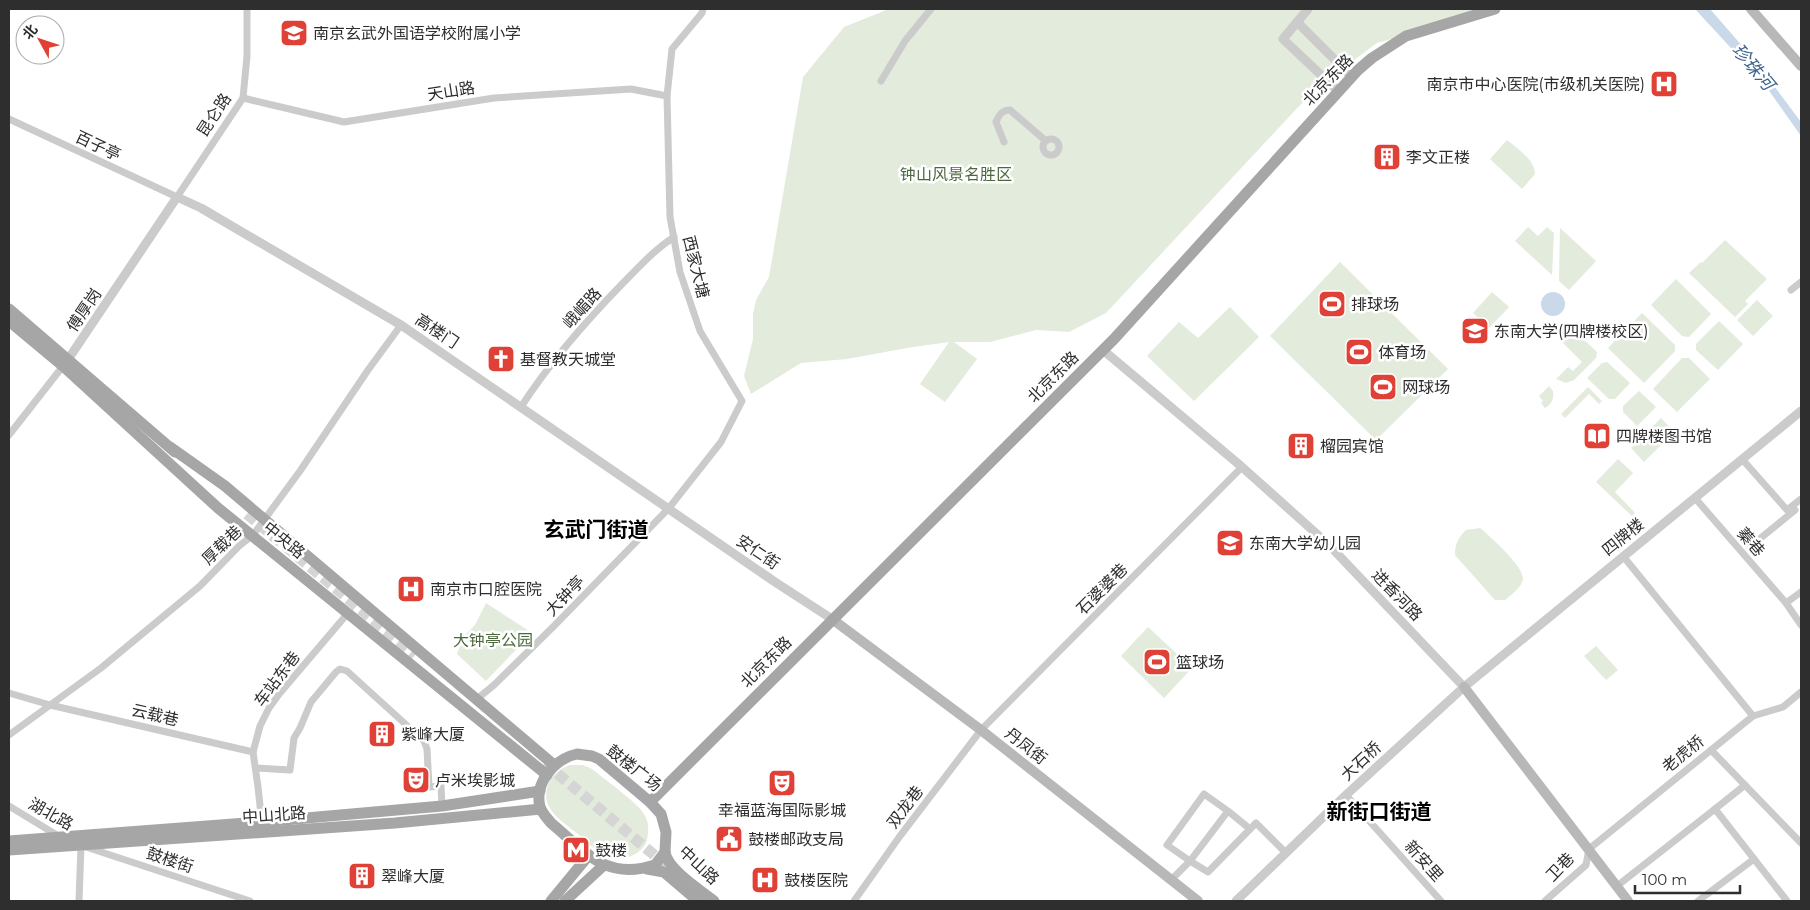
<svg xmlns="http://www.w3.org/2000/svg" width="1810" height="910" viewBox="0 0 1810 910" font-family="Montserrat,'Noto Sans SC',sans-serif">
<style>
.green{fill:#e2ebdc}
.water{fill:#c9d9ea}
.lines{fill:none;stroke-linecap:round;stroke-linejoin:round}
.primary-tunnel{stroke:#d5d5d5;stroke-width:11;stroke-dasharray:11 5.5;stroke-linecap:butt}
.minor{stroke:#cbcbcb;stroke-width:7}
.tertiary{stroke:#cbcbcb;stroke-width:9}
.secondary{stroke:#b8b8b8;stroke-width:10}
.primary{stroke:#a6a6a6;stroke-width:11}
.labels{text-anchor:middle;dominant-baseline:central;stroke-width:5;stroke-linejoin:round;paint-order:stroke}
.poi-label{font-size:16px;fill:#2e2e2e;stroke:#fff;text-anchor:start}
.street-label{font-size:16px;fill:#2e2e2e;stroke:#fff}
.park-label{font-size:16px;fill:#4b693d;stroke:#fff}
.water-label{font-size:18px;font-style:italic;fill:#3f648e;stroke:#fff}
.district-label{font-size:21px;font-weight:bold;fill:#000;stroke:#fff}
</style>
<rect width="100%" height="100%" fill="#fff"/>
<!-- green -->
<g class="green">
<path d="M889,9H1495L1377,43L1315,89L1106,313L1069,332L1036,330L990,342H954L977,359L945,402L920,384L949,342L907,348L847,359L801,363L751,394L744,376L753,339V314L756,300L769,277L803,77L844,27Z"/>
<path d="M1507,140C1518,149 1535,160 1535,174L1522,189L1490,159Z"/>
<path d="M1528,227L1538,236L1547,227L1554,233L1552,275L1515,241Z"/>
<path d="M1560,228L1596,261L1569,290L1559,281Z"/>
<path d="M1725,240L1767,279L1745,301L1748,304L1735,317L1689,273L1701,262L1702,263Z"/>
<path d="M1340,262L1448,369L1376,440L1270,336Z"/>
<path d="M1676,279L1711,314L1689,337L1682,336L1651,305Z"/>
<path d="M1492,292L1509,307L1489,328L1473,313Z"/>
<path d="M1757,300L1773,316L1753,336L1737,320Z"/>
<path d="M1230,307L1259,337L1194,401L1147,356L1179,322L1198,338Z"/>
<path d="M1642,313L1675,345V351L1644,383L1608,348Z"/>
<path d="M1719,321L1743,344L1718,370L1696,350V344Z"/>
<path d="M1572,329L1597,352L1596,358L1574,380L1566,383L1556,379L1568,367L1573,371L1582,362L1559,339Z"/>
<path d="M1682,358H1689L1710,379L1677,412L1653,389Z"/>
<path d="M1607,362L1630,383L1615,399H1609L1587,378L1602,363Z"/>
<path d="M1549,386L1553,391C1554,399 1552,404 1545,408L1541,403L1543,401L1539,396Z"/>
<path d="M1588,387L1602,401L1599,404L1589,394L1565,418L1561,414Z"/>
<path d="M1639,391L1656,407L1637,426L1623,412V406Z"/>
<path d="M1661,418L1674,432L1644,462L1631,448Z"/>
<path d="M1618,459L1633,473L1615,492L1635,513L1632,516L1596,482Z"/>
<path d="M1480,528C1490,536 1524,567 1523,579C1522,587 1511,595 1505,600H1495L1455,555C1455,544 1458,538 1466,530Z"/>
<path d="M486,603L532,633L486,681L457,654L464,636L475,625Z"/>
<path d="M1148,627L1192,668L1164,698L1121,656Z"/>
<path d="M1596,646L1618,670L1606,680L1584,656Z"/>
<path d="M570,765H583L592,769C603,778 639,804 644,814C649,822 649,830 647,840C643,854 623,862 609,858C599,855 590,844 582,837C565,823 539,810 548,785C552,774 560,769 570,765Z"/>
</g>
<!-- water -->
<g class="water">
<path d="M1695,9H1710L1757,63L1801,122V136L1755,71L1742,60Z"/>
<circle cx="1553" cy="304" r="12"/>
</g>
<g class="lines">
<!-- primary-tunnel -->
<g class="primary-tunnel">
<path d="M247,514L415,655"/>
<path d="M545,763L666,865"/>
</g>
<!-- minor -->
<g class="minor">
<path d="M881,81L905,41L931,9"/>
<path d="M243,98L344,122L494,98L631,89L667,96"/>
<path d="M9,119L177,197L243,98L247,56V9"/>
<circle cx="1051" cy="147" r="8"/>
<path d="M1004,142L996,122C999,115 1002,110 1010,110L1046,141"/>
<path d="M1791,290L1801,282"/>
<path d="M521,407C550,362 586,321 623,283C639,267 654,250 674,237"/>
<path d="M9,435L63,366"/>
<path d="M1742,459L1787,510L1801,499"/>
<path d="M1695,498L1786,603L1801,625"/>
<path d="M1751,546L1795,510"/>
<path d="M1623,556L1753,716"/>
<path d="M1786,603L1801,592"/>
<path d="M9,693L50,705L253,752"/>
<path d="M477,699L494,685L554,626L669,508L721,442L742,401L700,331L680,272L670,217L667,96L672,49L702,13L703,9"/>
<path d="M9,735L101,668L200,586L239,546L253,535L300,471L368,370L401,325"/>
<path d="M1711,750L1801,843"/>
<path d="M256,768L290,770L294,738L300,728L311,702L336,672L340,669L347,671L424,741L427,749L429,787L441,786L442,806"/>
<path d="M1346,795L1441,901"/>
<path d="M9,806L60,837"/>
<path d="M1715,809L1745,785"/>
<path d="M1228,811L1204,794L1167,845L1190,861L1228,811L1250,829"/>
<path d="M262,824L258,787L253,752L260,726L269,708L280,693L348,613"/>
<path d="M86,847L250,901"/>
<path d="M1171,880L1190,861L1208,872L1256,823L1286,853"/>
<path d="M1617,886L1715,809L1787,901"/>
<path d="M79,901L81,845"/>
<path d="M854,901L900,836L981,730L1242,467"/>
<path d="M1545,901L1586,865L1589,849L1753,716L1783,707L1801,692"/>
<path d="M1698,901L1754,859"/>
</g>
<!-- tertiary -->
<g class="tertiary">
<path d="M1308,9L1283,39L1338,91"/>
<path d="M1297,22L1352,77"/>
<path d="M1103,350L1242,467L1328,544L1464,687"/>
<path d="M65,364L177,197L201,208L401,325L775,582L832,619"/>
<path d="M1236,901L1346,795L1464,687L1801,411"/>
</g>
<!-- secondary -->
<g class="secondary">
<path d="M1751,9L1801,66"/>
<path d="M832,619L981,730L1198,901"/>
<path d="M1464,687L1628,901"/>
</g>
<!-- primary -->
<g class="primary">
<path d="M9,309L175,452"/>
<path d="M9,321L63,366L218,508L547,775"/>
<path d="M170,447L225,486L554,765"/>
<path d="M577,754L592,756L599,759L650,802L661,814L666,832L665,852L655,865C605,881 586,852 551,823C547,818 542,813 540,807C534,783 554,759 577,754Z"/>
<path d="M650,802L1114,339L1358,70L1372,58L1406,36L1495,9"/>
<path d="M9,841L261,822L442,806L540,791"/>
<path d="M9,850L395,823L541,809"/>
<path d="M665,852C667,869 700,890 714,901"/>
<path d="M647,869L664,872L698,901"/>
<path d="M551,901L589,855"/>
<path d="M565,901L604,865"/>
</g>
</g>
<!-- icons -->
<defs>
<symbol id="school-square" viewBox="-11 -11 22 22"><rect x="-9" y="-9" width="18" height="18" rx="4" fill="#e04136" stroke="#fff"/><path d="M0-5L7-2L0 1L-7-2ZM-4 1L0 2.5L4 1V4Q0 6-4 4Z" fill="#fff"/></symbol>
<symbol id="hospital-square" viewBox="-11 -11 22 22"><rect x="-9" y="-9" width="18" height="18" rx="4" fill="#e04136" stroke="#fff"/><path d="M-5-5h3v3.5h4V-5h3V5h-3V1.5h-4V5h-3Z" fill="#fff"/></symbol>
<symbol id="building-square" viewBox="-11 -11 22 22"><rect x="-9" y="-9" width="18" height="18" rx="4" fill="#e04136" stroke="#fff"/><path d="M-4-6H4V6H1V3H-1V6H-4ZM-2.5-4.3h1.7v1.8h-1.7ZM.8-4.3h1.7v1.8H.8ZM-2.5-1h1.7V.8h-1.7ZM.8-1h1.7V.8H.8Z" fill="#fff"/></symbol>
<symbol id="stadium-square" viewBox="-11 -11 22 22"><rect x="-9" y="-9" width="18" height="18" rx="4" fill="#e04136" stroke="#fff"/><path d="M0-5a6.5 5 0 1 0 0 10a6.5 5 0 1 0 0-10ZM-3.5-1.8h7v3.6h-7Z" fill="#fff"/></symbol>
<symbol id="university-square" viewBox="-11 -11 22 22"><rect x="-9" y="-9" width="18" height="18" rx="4" fill="#e04136" stroke="#fff"/><path d="M0-5L7-2L0 1L-7-2ZM-4 1L0 2.5L4 1V4Q0 6-4 4Z" fill="#fff"/></symbol>
<symbol id="church-square" viewBox="-11 -11 22 22"><rect x="-9" y="-9" width="18" height="18" rx="4" fill="#e04136" stroke="#fff"/><path d="M-1.2-6h2.4v3.5h3.3v2.4h-3.3V6h-2.4V-.1h-3.3v-2.4h3.3Z" fill="#fff"/></symbol>
<symbol id="library-square" viewBox="-11 -11 22 22"><rect x="-9" y="-9" width="18" height="18" rx="4" fill="#e04136" stroke="#fff"/><path d="M-6-4Q-3-5.5-.7-3.5V5Q-3 3-6 4ZM6-4Q3-5.5 .7-3.5V5Q3 3 6 4Z" fill="#fff"/></symbol>
<symbol id="theatre-square" viewBox="-11 -11 22 22"><rect x="-9" y="-9" width="18" height="18" rx="4" fill="#e04136" stroke="#fff"/><path d="M-5-5.5Q0-4 5-5.5V0Q5 5 0 6Q-5 5-5 0ZM-3.3-2.5H-1v1.5H-3.3ZM1-2.5H3.3v1.5H1ZM-2.8 1Q0 5.5 2.8 1Z" fill="#fff"/></symbol>
<symbol id="civic-square" viewBox="-11 -11 22 22"><rect x="-9" y="-9" width="18" height="18" rx="4" fill="#e04136" stroke="#fff"/><path d="M-.6-6.5H3V-4.5H.6V-3L4-1V1h2V6H-6V1h2V-1L-.6-3ZM-1.2 2.5V6h2.4V2.5Z" fill="#fff"/></symbol>
<symbol id="metro-square" viewBox="-11 -11 22 22"><rect x="-9" y="-9" width="18" height="18" rx="4" fill="#e04136" stroke="#fff"/><path d="M-5.5 5V-5H-3L0 0L3-5H5.5V5H3V-.5L0 4L-3-.5V5Z" fill="#fff"/></symbol>
</defs>
<g fill-rule="evenodd">
<use href="#school-square" x="278" y="17" width="32" height="32"/>
<use href="#hospital-square" x="1648" y="68" width="32" height="32"/>
<use href="#building-square" x="1371" y="141" width="32" height="32"/>
<use href="#stadium-square" x="1316" y="288" width="32" height="32"/>
<use href="#university-square" x="1459" y="315" width="32" height="32"/>
<use href="#stadium-square" x="1343" y="336" width="32" height="32"/>
<use href="#church-square" x="485" y="343" width="32" height="32"/>
<use href="#stadium-square" x="1367" y="371" width="32" height="32"/>
<use href="#library-square" x="1581" y="420" width="32" height="32"/>
<use href="#building-square" x="1285" y="430" width="32" height="32"/>
<use href="#school-square" x="1214" y="527" width="32" height="32"/>
<use href="#hospital-square" x="395" y="573" width="32" height="32"/>
<use href="#stadium-square" x="1141" y="646" width="32" height="32"/>
<use href="#building-square" x="366" y="718" width="32" height="32"/>
<use href="#theatre-square" x="400" y="764" width="32" height="32"/>
<use href="#theatre-square" x="766" y="767" width="32" height="32"/>
<use href="#civic-square" x="713" y="823" width="32" height="32"/>
<use href="#metro-square" x="560" y="834" width="32" height="32"/>
<use href="#building-square" x="346" y="860" width="32" height="32"/>
<use href="#hospital-square" x="749" y="864" width="32" height="32"/>
</g>
<g class="labels">
<!-- poi labels -->
<g class="poi-label">
<text x="313" y="33">南京玄武外国语学校附属小学</text>
<text x="1645" y="84" text-anchor="end">南京市中心医院(市级机关医院)</text>
<text x="1406" y="157">李文正楼</text>
<text x="1351" y="304">排球场</text>
<text x="1494" y="331">东南大学(四牌楼校区)</text>
<text x="1378" y="352">体育场</text>
<text x="520" y="359">基督教天城堂</text>
<text x="1402" y="387">网球场</text>
<text x="1616" y="436">四牌楼图书馆</text>
<text x="1320" y="446">榴园宾馆</text>
<text x="1249" y="543">东南大学幼儿园</text>
<text x="430" y="589">南京市口腔医院</text>
<text x="1176" y="662">篮球场</text>
<text x="401" y="734">紫峰大厦</text>
<text x="435" y="780">卢米埃影城</text>
<text x="782" y="810" text-anchor="middle">幸福蓝海国际影城</text>
<text x="748" y="839">鼓楼邮政支局</text>
<text x="595" y="850">鼓楼</text>
<text x="381" y="876">翠峰大厦</text>
<text x="784" y="880">鼓楼医院</text>
</g>
<!-- street labels -->
<g class="street-label">
<text transform="translate(1328 80) rotate(-46)">北京东路</text>
<text transform="translate(451 91) rotate(-9)">天山路</text>
<text transform="translate(214 115) rotate(-57)">昆仑路</text>
<text transform="translate(98 146) rotate(25)">百子亭</text>
<text transform="translate(696 267) rotate(76)">西家大塘</text>
<text transform="translate(582 308) rotate(-48)">峨嵋路</text>
<text transform="translate(84 310) rotate(-56)">傅厚岗</text>
<text transform="translate(437 331) rotate(34)">高楼门</text>
<text transform="translate(1053 377) rotate(-45)">北京东路</text>
<text transform="translate(1623 537) rotate(-39)">四牌楼</text>
<text transform="translate(284 540) rotate(39)">中央路</text>
<text transform="translate(1751 542) rotate(49)">蓁巷</text>
<text transform="translate(222 545) rotate(-44)">厚载巷</text>
<text transform="translate(758 552) rotate(34)">安仁街</text>
<text transform="translate(1102 589) rotate(-45)">石婆婆巷</text>
<text transform="translate(1397 595) rotate(46)">进香河路</text>
<text transform="translate(565 596) rotate(-46)">大钟亭</text>
<text transform="translate(766 662) rotate(-45)">北京东路</text>
<text transform="translate(277 679) rotate(-53)">车站东巷</text>
<text transform="translate(155 715) rotate(13)">云载巷</text>
<text transform="translate(1026 746) rotate(38)">丹凤街</text>
<text transform="translate(1683 754) rotate(-39)">老虎桥</text>
<text transform="translate(1361 761) rotate(-43)">大石桥</text>
<text transform="translate(634 768) rotate(38)">鼓楼广场</text>
<text transform="translate(905 807) rotate(-53)">双龙巷</text>
<text transform="translate(51 814) rotate(29)">湖北路</text>
<text transform="translate(274 815) rotate(-4)">中山北路</text>
<text transform="translate(170 860) rotate(18)">鼓楼街</text>
<text transform="translate(1424 861) rotate(48)">新安里</text>
<text transform="translate(699 865) rotate(43)">中山路</text>
<text transform="translate(1560 867) rotate(-46)">卫巷</text>
</g>
<!-- park labels -->
<g class="park-label">
<text x="956" y="174">钟山风景名胜区</text>
<text x="493" y="640">大钟亭公园</text>
</g>
<!-- water labels -->
<g class="water-label">
<text transform="translate(1753 67) rotate(50)">珍珠河</text>
</g>
<!-- district labels -->
<g class="district-label">
<text x="596" y="529">玄武门街道</text>
<text x="1379" y="811">新街口街道</text>
</g>
</g>
<!-- border -->
<rect width="1810" height="910" fill="none" stroke="#2e2e2e" stroke-width="20"/>
<!-- north arrow -->
<g transform="translate(40 40) rotate(310)"><circle r="24" fill="#ffffff" stroke="#ababab"/>
<path d="M0-4L9 19L0 12L-9 19Z" fill="#e04136"/>
<text y="-8" font-size="14" font-weight="bold" text-anchor="middle" fill="#2e2e2e">北</text>
</g>
<!-- scale -->
<path d="M1635 885v8h105v-8" fill="none" stroke="#2e2e2e" stroke-width="2.5"/>
<text x="1642" y="885" font-size="15" fill="#2e2e2e" stroke="#ffffff" stroke-width="4" paint-order="stroke">100 m</text>
</svg>
